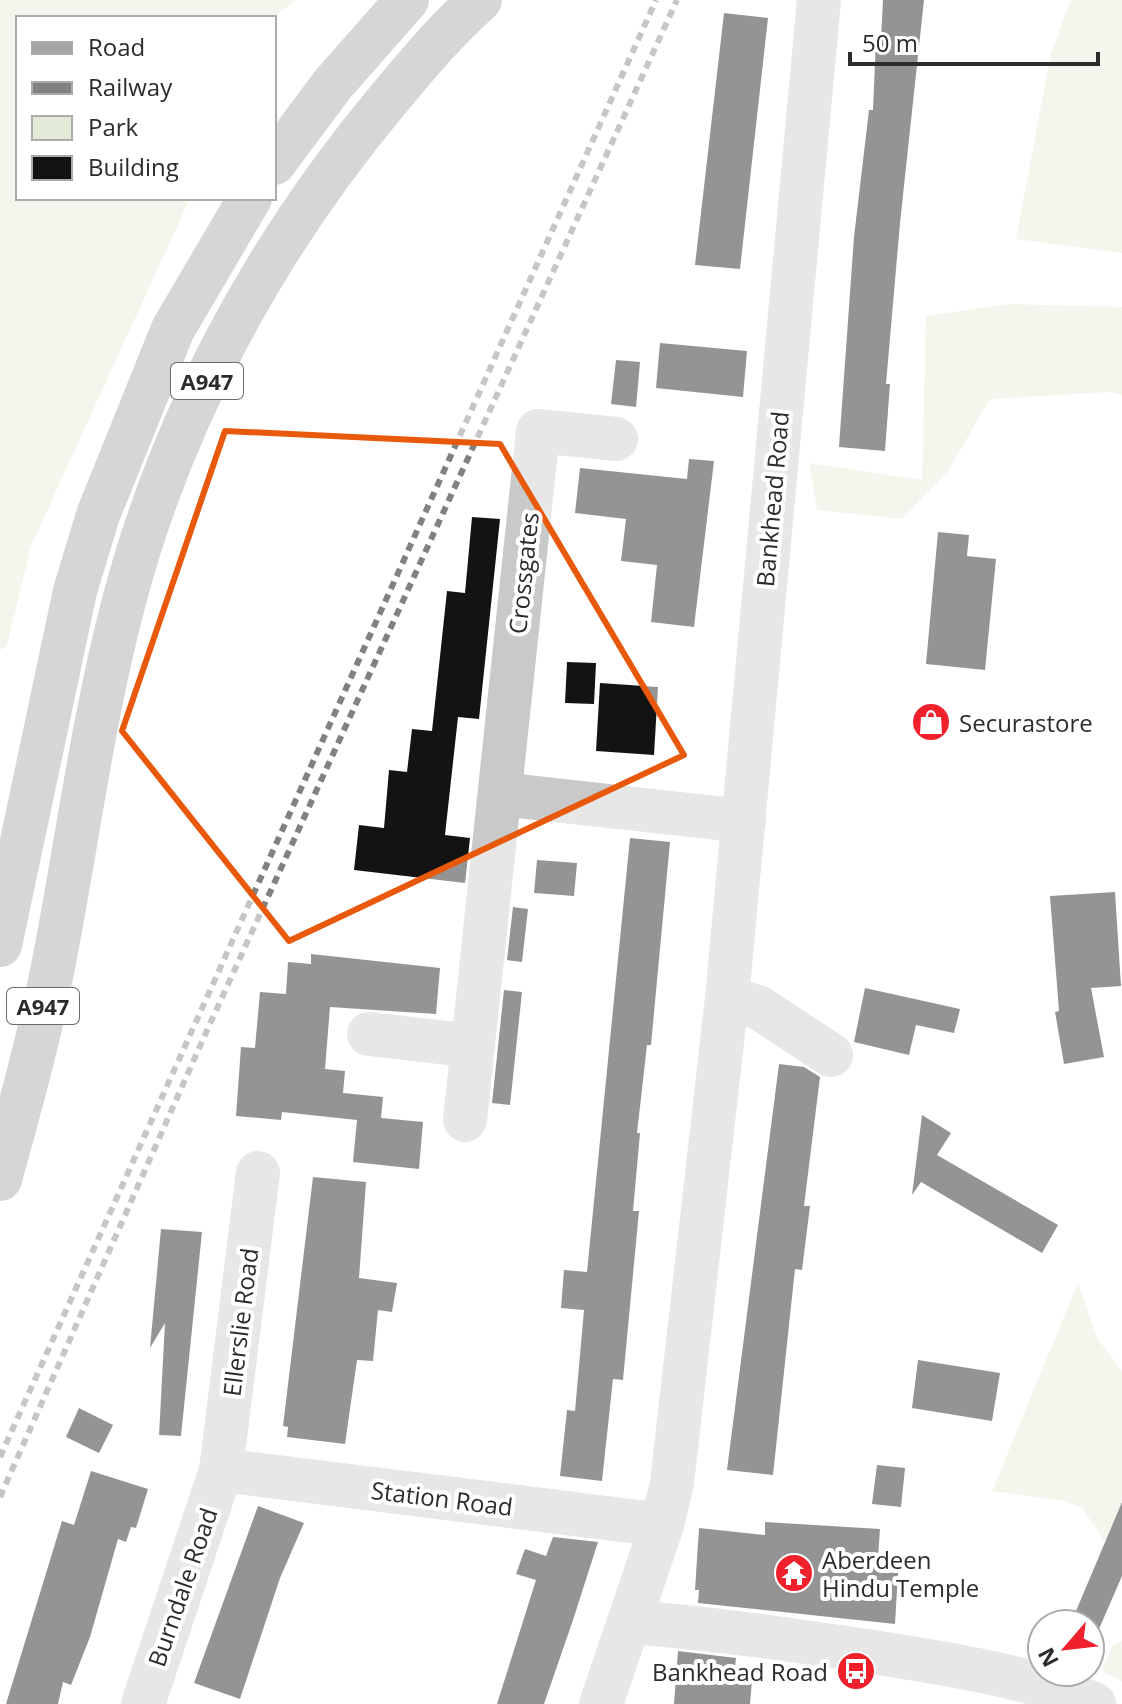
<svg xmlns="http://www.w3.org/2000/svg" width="1122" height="1704" viewBox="0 0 1122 1704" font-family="'Open Sans',sans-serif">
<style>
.green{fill:#e2ebd8}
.building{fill:#131313}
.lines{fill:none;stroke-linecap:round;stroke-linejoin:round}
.minor{stroke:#c9c9c9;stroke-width:44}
.major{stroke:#a4a4a4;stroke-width:44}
.rail{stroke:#818181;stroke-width:6;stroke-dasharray:8 6;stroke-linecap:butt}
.marked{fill:none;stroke:#e8590c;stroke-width:6;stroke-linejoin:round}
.labels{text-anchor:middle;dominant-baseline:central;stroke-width:8;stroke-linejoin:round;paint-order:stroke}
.shield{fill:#fff;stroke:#6b6b6b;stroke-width:2}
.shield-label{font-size:22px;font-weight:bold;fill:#2c2c2c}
.street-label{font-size:24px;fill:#2c2c2c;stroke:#fff}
.poi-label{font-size:24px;fill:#2c2c2c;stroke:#fff;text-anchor:start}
</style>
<rect width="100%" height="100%" fill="#fff"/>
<!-- green -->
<g class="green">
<path d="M0,0H296L272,18H18V198H190L31,546L7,646L0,650Z"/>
<path d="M1071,0H1122V253L1016,239L1051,53Z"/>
<path d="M1009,304L1122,307V395L1110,392L990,399L948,471L902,519L817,510L809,463L922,480L926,316Z"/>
<path d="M1078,1283L1097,1338L1122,1371V1502L1105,1541L1082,1508L1064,1501L992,1491Z"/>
<path d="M1122,1641V1681L1105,1673L1102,1668L1113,1645Z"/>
</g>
<!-- building -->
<g class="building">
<path d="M883,0H924L900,223L886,384H890L885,451L839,447L854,237L869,110H873L876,39H881Z"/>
<path d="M724,13L768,18L740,269L695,265Z"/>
<path d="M660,343L747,351L743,397L656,388Z"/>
<path d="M616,360L640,362L636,407L611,404Z"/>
<path d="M689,459L714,461L694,627L651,622L657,565L621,561L626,519L575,513L580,468L687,479Z"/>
<path d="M472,517L500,519L479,719L458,717L445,835L470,838L465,883L354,870L359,825L384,828L389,770L407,772L412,729L432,731L447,591L465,593Z"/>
<path d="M938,532L969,535L967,556L996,559L985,670L926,664Z"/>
<path d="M567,662L596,663L594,704L565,703Z"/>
<path d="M600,683L658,687L654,755L596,751Z"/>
<path d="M630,838L670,842L651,1045H647L637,1133H640L633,1211H639L623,1380L613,1379L602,1481L560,1476L567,1410L575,1411L584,1310L561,1308L564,1270L587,1272Z"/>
<path d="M537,860L577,863L574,896L534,893Z"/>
<path d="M1115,892L1121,986L1091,988L1104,1057L1064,1064L1055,1012L1059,1011L1050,896Z"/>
<path d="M513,907L528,909L522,962L507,960Z"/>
<path d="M311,954L440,968L436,1014L330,1007L325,1069L345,1071L343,1093L383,1097L381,1118L423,1122L419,1169L353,1162L357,1120L282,1112L281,1120L236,1116L241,1047L255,1048L260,992L286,994L288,962L311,964Z"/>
<path d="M865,988L960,1009L954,1033L916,1025L909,1055L854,1042Z"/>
<path d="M504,990L522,992L510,1105L492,1103Z"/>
<path d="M779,1064L804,1067L820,1077L804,1206H810L802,1270L795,1269L773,1475L727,1470Z"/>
<path d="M922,1115L951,1133L937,1155L1058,1225L1042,1253L921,1182L912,1195Z"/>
<path d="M313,1177L366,1182L359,1278L397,1283L392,1312L378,1310L373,1361L357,1360L345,1444L287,1437L288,1427L283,1426Z"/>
<path d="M161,1229L202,1232L181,1436L159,1435L165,1323L150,1348Z"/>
<path d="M918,1360L1000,1373L992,1421L912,1408Z"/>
<path d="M79,1408L113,1425L99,1453L66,1437Z"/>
<path d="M877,1465L905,1468L901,1507L872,1504Z"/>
<path d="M91,1471L148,1489L136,1528L131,1527L126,1542L118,1539L90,1637L71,1685L63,1682L58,1704H6L62,1521L74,1525Z"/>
<path d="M1122,1502V1576L1099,1629L1073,1618Z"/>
<path d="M258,1506L304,1523L280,1578L240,1699L194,1683Z"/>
<path d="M765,1522L880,1529L877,1572L898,1573L895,1624L698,1603L699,1590H695L699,1528L765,1535Z"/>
<path d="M553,1537L598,1542L573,1620L544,1704H497L536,1580L516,1574L525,1549L546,1556Z"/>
<path d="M678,1651L736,1658L735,1667L753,1669L750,1704H674Z"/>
</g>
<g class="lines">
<!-- minor -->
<g class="minor">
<path d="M500,794L744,821"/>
<path d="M727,998L758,1007L831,1055"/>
<path d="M369,1034L473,1046"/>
<path d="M465,1120L538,431L616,439"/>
<path d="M221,1470L662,1525"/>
<path d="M629,1622C711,1628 792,1640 873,1652C947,1664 1025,1675 1094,1704"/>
<path d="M143,1704L221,1470L258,1173"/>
<path d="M601,1704L662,1525L672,1483L727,998L819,0"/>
</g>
<!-- major -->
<g class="major">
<path d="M274,163L333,84L407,0"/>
<path d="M0,945L75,591L98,515L173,329L250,198"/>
<path d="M0,1179C21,1104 42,1027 56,951C78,836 93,719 123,605C171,420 265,247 387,101C416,66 446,30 480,0"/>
</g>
<!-- rail -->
<g class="rail">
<path d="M0,1457L656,0"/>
<path d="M0,1497L204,1037L677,0"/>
</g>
</g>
<!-- marked area -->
<path d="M0 0H1122V1704H0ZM225,431L500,444L684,755L289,941L122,731Z" fill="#fff" fill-opacity=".55" fill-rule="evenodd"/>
<path class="marked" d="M225,431L500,444L684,755L289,941L122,731Z"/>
<!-- icons -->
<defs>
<symbol id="shop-disc" viewBox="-11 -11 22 22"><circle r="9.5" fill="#f0212d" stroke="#fff"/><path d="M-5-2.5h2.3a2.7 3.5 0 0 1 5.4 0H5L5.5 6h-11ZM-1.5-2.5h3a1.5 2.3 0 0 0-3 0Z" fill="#fff"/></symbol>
<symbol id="temple-disc" viewBox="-11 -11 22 22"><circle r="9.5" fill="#f0212d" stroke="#fff"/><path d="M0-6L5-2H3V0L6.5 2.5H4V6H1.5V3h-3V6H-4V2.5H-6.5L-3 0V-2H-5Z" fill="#fff"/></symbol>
<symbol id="bus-disc" viewBox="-11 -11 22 22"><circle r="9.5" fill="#f0212d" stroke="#fff"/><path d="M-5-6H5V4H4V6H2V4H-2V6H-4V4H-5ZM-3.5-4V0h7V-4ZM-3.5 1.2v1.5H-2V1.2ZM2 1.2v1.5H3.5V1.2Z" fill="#fff"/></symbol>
</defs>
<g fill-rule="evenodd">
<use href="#shop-disc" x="909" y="700" width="44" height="44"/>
<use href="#temple-disc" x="772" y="1551" width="44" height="44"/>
<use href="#bus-disc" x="834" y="1649" width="44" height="44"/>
</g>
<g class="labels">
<!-- shield labels -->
<g class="shield">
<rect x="171" y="363" width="72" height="36" rx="6"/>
<rect x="7" y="988" width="72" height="36" rx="6"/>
</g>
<g class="shield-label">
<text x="207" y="381">A947</text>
<text x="43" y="1006">A947</text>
</g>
<!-- street labels -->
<g class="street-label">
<text transform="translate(772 499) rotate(-85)">Bankhead Road</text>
<text transform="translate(523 573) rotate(-84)">Crossgates</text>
<text transform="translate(240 1322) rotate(-83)">Ellerslie Road</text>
<text transform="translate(442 1498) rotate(7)">Station Road</text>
<text transform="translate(182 1587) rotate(-71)">Burndale Road</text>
</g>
<!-- poi labels -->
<g class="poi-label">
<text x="959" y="722">Securastore</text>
<text x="822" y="1559">Aberdeen<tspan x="822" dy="28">Hindu Temple</tspan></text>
<text x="828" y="1671" text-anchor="end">Bankhead Road</text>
</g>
</g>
<!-- legend -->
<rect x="16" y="16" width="260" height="184" fill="#ffffff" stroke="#ababab" stroke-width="2"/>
<rect x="32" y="42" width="40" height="12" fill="#a4a4a4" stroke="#ababab" stroke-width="2"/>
<text x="88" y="56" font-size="24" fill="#2c2c2c">Road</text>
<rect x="32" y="82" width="40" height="12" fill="#818181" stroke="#ababab" stroke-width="2"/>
<text x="88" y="96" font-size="24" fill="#2c2c2c">Railway</text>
<rect x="32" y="116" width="40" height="24" fill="#e2ebd8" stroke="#ababab" stroke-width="2"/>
<text x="88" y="136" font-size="24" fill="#2c2c2c">Park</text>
<rect x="32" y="156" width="40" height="24" fill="#131313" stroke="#ababab" stroke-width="2"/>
<text x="88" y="176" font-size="24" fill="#2c2c2c">Building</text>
<!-- north arrow -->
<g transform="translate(1066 1648) rotate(242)"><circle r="38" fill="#ffffff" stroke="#ababab" stroke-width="2"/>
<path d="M0-6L14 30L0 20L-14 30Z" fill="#f0212d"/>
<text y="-12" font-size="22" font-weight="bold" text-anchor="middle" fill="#2c2c2c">N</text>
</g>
<!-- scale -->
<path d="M850 52v12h248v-12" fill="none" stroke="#2c2c2c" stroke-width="4"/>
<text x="862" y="52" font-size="24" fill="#2c2c2c" stroke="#ffffff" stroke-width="6" paint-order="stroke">50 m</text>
</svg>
